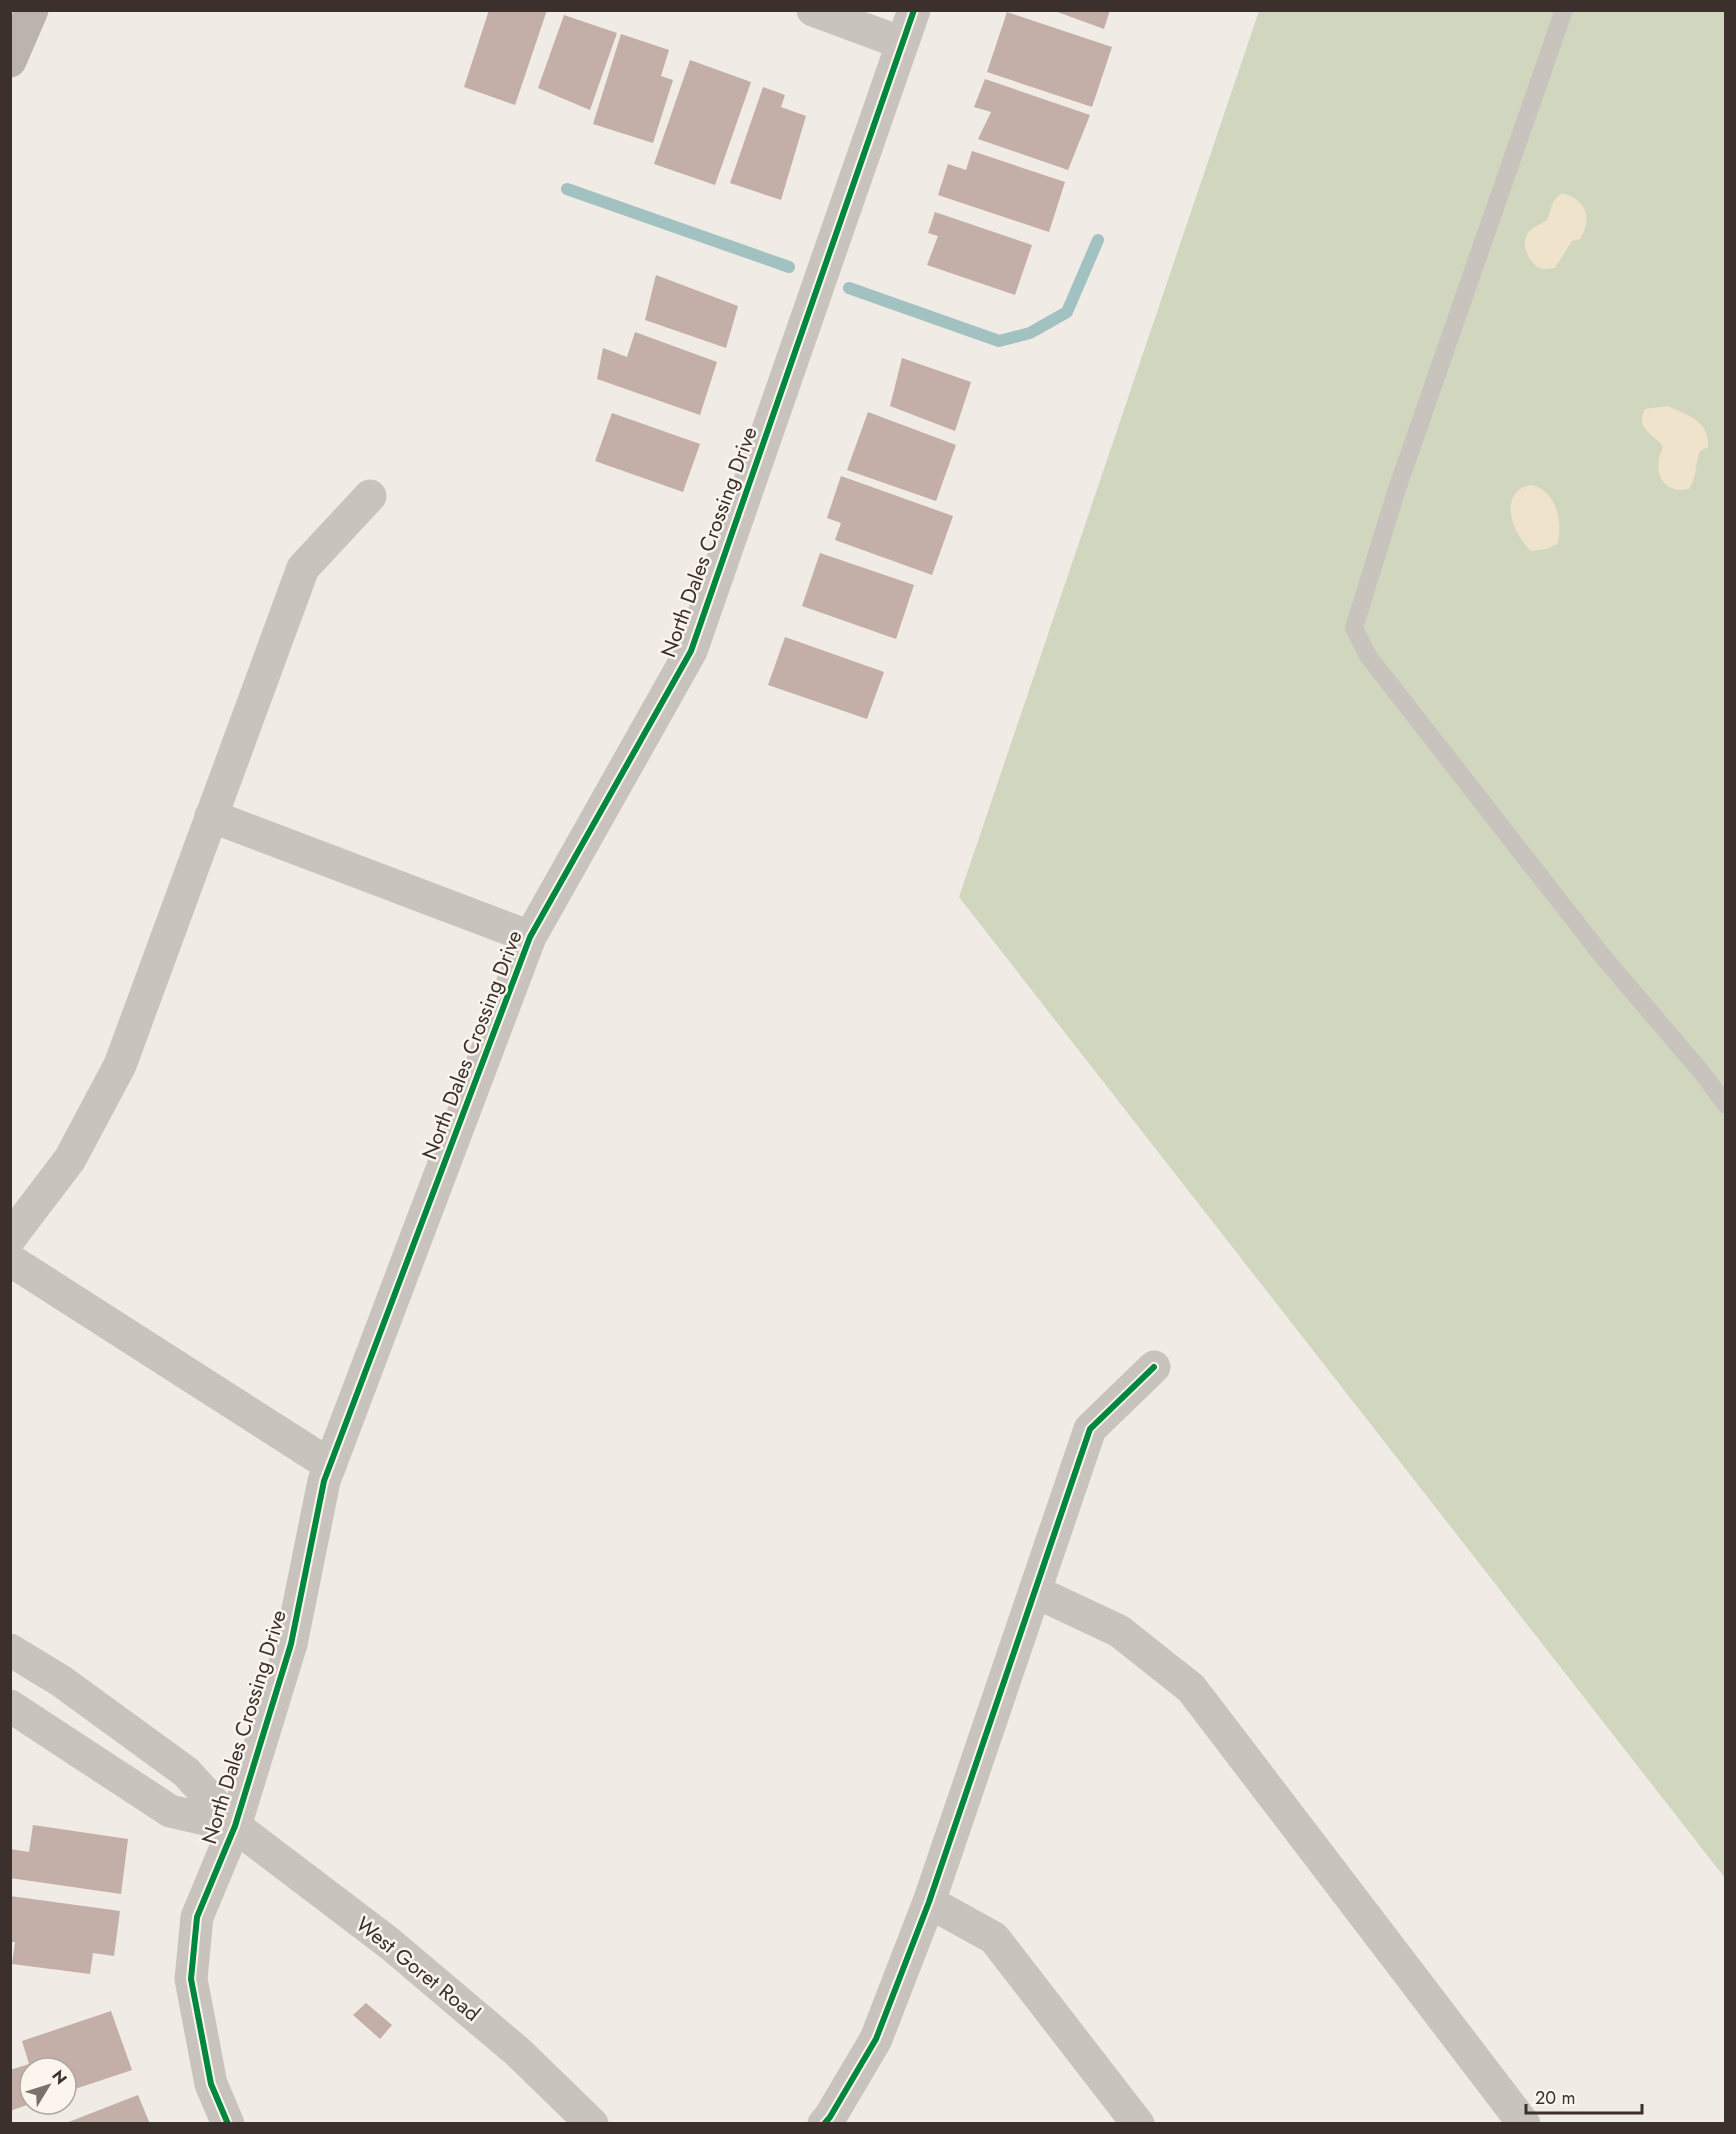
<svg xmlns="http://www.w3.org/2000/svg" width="1736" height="2134" viewBox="0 0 1736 2134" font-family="Jost,sans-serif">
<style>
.green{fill:#d1d6bf}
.sand{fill:#efe3cc}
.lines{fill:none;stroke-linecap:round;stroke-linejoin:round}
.stream{stroke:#a1c2c1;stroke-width:12}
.building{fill:#c3afa7}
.service{stroke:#c9c3be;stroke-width:18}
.minor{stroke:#c9c3be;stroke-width:33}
.secondary{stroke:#bab3ae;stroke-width:33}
.cycleway-casing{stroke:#fbf5ee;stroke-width:10}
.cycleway{stroke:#00873e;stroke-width:6}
.labels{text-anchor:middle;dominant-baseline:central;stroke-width:5;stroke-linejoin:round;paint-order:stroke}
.street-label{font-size:21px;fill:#3b302b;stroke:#fbf5ee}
</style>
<rect width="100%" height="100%" fill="#f0ebe5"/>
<!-- green -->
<path class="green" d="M1259,11H1725V1878L959,897Z"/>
<!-- sand -->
<g class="sand">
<path d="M1562,193C1586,199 1593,218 1580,239L1572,241L1555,268C1551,268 1548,269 1545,269C1531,269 1520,246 1527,234C1532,227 1540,225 1547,220C1553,207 1549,203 1562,193Z"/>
<path d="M1668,406C1687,415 1710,421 1708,447L1700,451C1695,465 1697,476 1689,489C1668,494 1655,479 1659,458C1660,452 1663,451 1662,445C1652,433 1635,429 1645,409Z"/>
<path d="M1531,485C1556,490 1564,522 1557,544L1547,549L1531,551C1513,535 1496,492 1531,485Z"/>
</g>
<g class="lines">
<!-- stream -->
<g class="stream">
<path d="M567,189L789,267"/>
<path d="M849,288L999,341L1030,333L1067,312L1098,240"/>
</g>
</g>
<!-- building -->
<g class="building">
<path d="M489,10H547L515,105L464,87Z"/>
<path d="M1052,10H1110L1104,29Z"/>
<path d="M1007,12L1112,47L1092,107L987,72Z"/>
<path d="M564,15L617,33L590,110L538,88Z"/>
<path d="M621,34L669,50L661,76L673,80L653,143L593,124Z"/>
<path d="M690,60L751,82L715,185L654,164Z"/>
<path d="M985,79L1090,115L1068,170L978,139L991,112L974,107Z"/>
<path d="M763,87L785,95L781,107L806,116L781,200L730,183Z"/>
<path d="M972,151L1065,182L1049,232L938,195L948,164L966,170Z"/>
<path d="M935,212L1032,245L1015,295L927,265L938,236L928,233Z"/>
<path d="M656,275L738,306L726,348L645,320Z"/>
<path d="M635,332L717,362L700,415L597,379L603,348L627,357Z"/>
<path d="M902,358L971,382L955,431L890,406Z"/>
<path d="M868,412L956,445L936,501L847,470Z"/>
<path d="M612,413L700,444L683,492L595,461Z"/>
<path d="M841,476L953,516L932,575L835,540L841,523L827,518Z"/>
<path d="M820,553L914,585L896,639L802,606Z"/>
<path d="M785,637L884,672L867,719L768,685Z"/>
<path d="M33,1825L128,1839L121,1894L10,1878V1849L29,1852Z"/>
<path d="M10,1896L120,1911L114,1956L93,1953L90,1974L12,1964L15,1942H10Z"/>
<path d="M366,2003L392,2025L380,2039L353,2015Z"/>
<path d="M111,2011L132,2070L66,2092V2068H30V2104L10,2111V2070L29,2064L22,2041Z"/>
<path d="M138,2095L150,2124H66V2123Z"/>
</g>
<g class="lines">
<!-- service -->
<path class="service" d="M1564,10L1397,489L1354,628L1368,656L1600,953L1703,1074L1726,1105"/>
<!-- minor -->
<g class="minor">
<path d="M813,10L902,43"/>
<path d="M211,816L530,937"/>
<path d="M10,1238L70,1159L120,1065L303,568L370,496"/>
<path d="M10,1260L330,1465"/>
<path d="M1036,1592L1119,1631L1191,1688L1524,2124"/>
<path d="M10,1650L61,1681L186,1772L235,1826L389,1943L518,2052L592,2124"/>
<path d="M10,1706L170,1811L235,1826"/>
<path d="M929,1902L994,1938L1138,2124"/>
<path d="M228,2124L211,2084L191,1979L197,1917L235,1826L291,1644L324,1481L530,937L691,651L914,10"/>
<path d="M824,2124L830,2117L876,2039L929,1902L1090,1429L1154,1367"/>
</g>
<!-- secondary -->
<path class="secondary" d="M10,61L32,10"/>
<defs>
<g id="cycleway">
<path d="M228,2124L211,2084L191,1979L197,1917L235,1826L291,1644L324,1481L530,937L691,651L914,10"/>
<path d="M824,2124L830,2117L876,2039L929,1902L1090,1429L1154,1367"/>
</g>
</defs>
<!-- cycleway casing -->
<use href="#cycleway" class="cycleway-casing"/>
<!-- cycleway -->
<use href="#cycleway" class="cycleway"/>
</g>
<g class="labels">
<!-- street labels -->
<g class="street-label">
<text transform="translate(709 542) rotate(-70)">North Dales Crossing Drive</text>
<text transform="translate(472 1045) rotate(-69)">North Dales Crossing Drive</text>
<text transform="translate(244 1727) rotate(-73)">North Dales Crossing Drive</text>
<text transform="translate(418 1969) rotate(39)">West Goret Road</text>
</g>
</g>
<!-- border -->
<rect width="1736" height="2134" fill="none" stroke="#3b302b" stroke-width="24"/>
<!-- north arrow -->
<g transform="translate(48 2086) rotate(52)"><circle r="28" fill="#fbf5ee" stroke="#aea6a0" stroke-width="1.5"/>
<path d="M0-4.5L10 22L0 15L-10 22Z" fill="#7a716c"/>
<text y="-9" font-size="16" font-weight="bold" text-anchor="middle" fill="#3b302b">N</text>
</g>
<!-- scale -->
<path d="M1526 2104v9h116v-9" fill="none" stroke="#3b302b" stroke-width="3"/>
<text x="1535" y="2104" font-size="18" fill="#3b302b" stroke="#fbf5ee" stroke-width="4.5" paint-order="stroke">20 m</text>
</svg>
